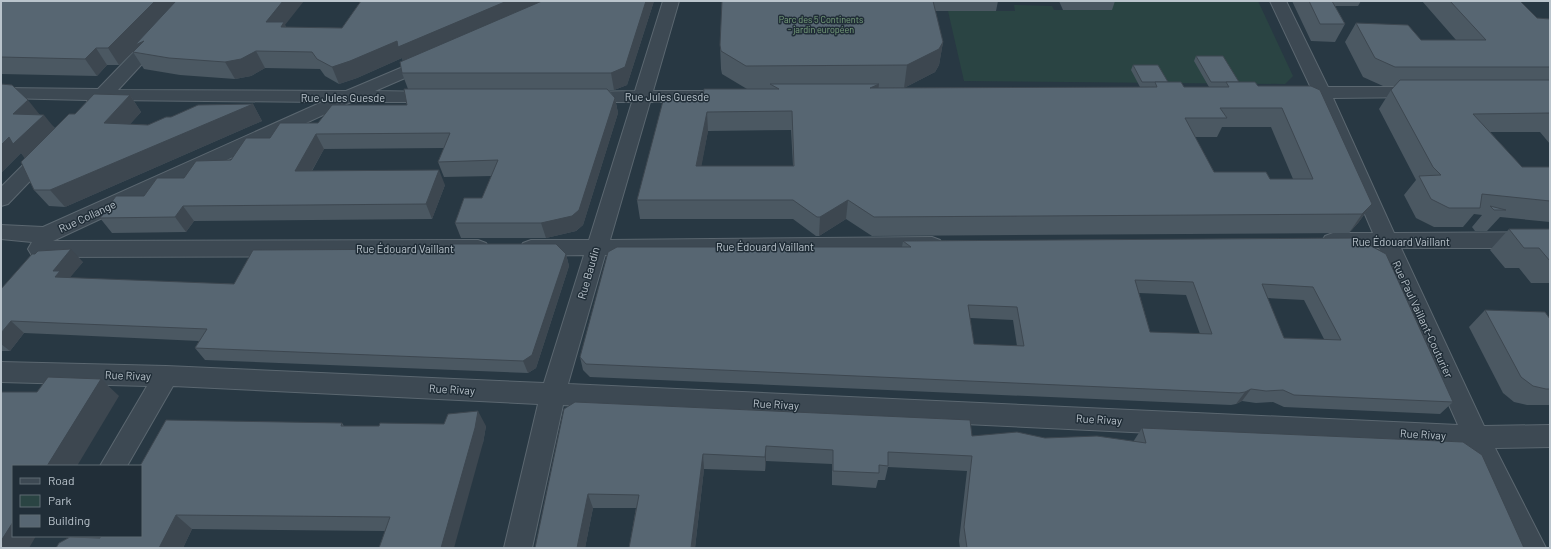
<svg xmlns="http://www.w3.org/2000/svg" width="1551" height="549" viewBox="0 0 1551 549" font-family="Barlow,sans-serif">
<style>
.green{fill:#2a4443}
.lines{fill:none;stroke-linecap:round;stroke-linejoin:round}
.minor-casing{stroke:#5b6770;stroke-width:2}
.minor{fill:#3d4953;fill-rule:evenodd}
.wall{fill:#4b5862;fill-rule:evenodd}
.shaded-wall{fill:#3d4750}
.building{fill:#576672;stroke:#3d4750;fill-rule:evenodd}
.labels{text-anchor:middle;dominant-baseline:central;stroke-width:3;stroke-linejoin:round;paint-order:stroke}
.far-park-label{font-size:9px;fill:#79a17d;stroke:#212e38}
.street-label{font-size:11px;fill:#bac4cc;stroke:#212e38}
</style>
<rect width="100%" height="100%" fill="#283843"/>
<!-- green -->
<path class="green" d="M1108,1H1258L1293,76L1285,84L964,81L948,11H1015L1014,5L1052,6L1054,10H1063Z"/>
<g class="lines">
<defs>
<g id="minor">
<path d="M183,1H200L118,90L346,91L429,56L435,57L437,61L435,65L375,91L436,92L442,93L445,97L442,101L436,102H351L53,241L478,240L486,243L489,248L486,253L478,256L39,257L31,254L28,249L32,242L1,239V225L43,227L322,102L108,100C102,106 98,108 90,106L87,102L88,100L1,98V88L98,89Z"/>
<path d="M663,1H679L653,91H732L738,92L741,96L738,100L732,101L650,102L610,240L932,237L940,240L943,245L940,250L932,253L605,255L568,384L1458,425L1379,248L1333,249L1325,246L1322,241L1325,236L1333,233H1373L1315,98H1290L1284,97L1281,93L1284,89L1311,88L1270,1H1286L1328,87H1420L1426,88L1429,92L1426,96L1420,97L1333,98L1394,233L1550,232V248H1401L1484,426L1550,425V447L1495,448L1546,548H1517L1468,448L563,405L532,548H504L538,404L173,386L127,466H100L147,386L1,382V362L166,366L544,383L584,255L531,256L523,253L520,248L523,243L531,240H589L632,102H584L578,101L575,97L578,93L584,92L635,91Z"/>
<path d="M47,146L54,148L57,152L54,156L8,204L1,206V187L40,148Z"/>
</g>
</defs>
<!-- minor casing -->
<use href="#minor" class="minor-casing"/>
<!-- minor -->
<use href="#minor" class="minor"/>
</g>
<!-- wall -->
<g class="wall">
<path d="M1,1L285,25L286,27L342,28L361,1H654L627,85L614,90H609L615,98L618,113L583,225L576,231L546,238H461L455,223L482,198L492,176L444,177L438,162L444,148L324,149L312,171L445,185L432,219L194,221L186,232L112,233L100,218L144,196L184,178L231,160L270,138L318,123L407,105L408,89L402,73L403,61L402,58L357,78L339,84L325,76L320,69L265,68L251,76L235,79L180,75L144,69L133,52L137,48L119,65H107L97,76L1,74Z"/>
<path d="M722,1H998L996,11H935L943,42L939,65L935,72L904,88L1140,87L1131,70L1133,65L1168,82L1184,87H1209L1194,61L1196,56L1239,82L1258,86H1311L1372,204L1358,223L1349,233L872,236L846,219L819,236H816L793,219H640L637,200L703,98L747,89L722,74L721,69L720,45ZM1222,127H1271L1293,179H1270L1214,172L1195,137H1217ZM791,130L793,166H701L708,131Z"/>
<path d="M1059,1H1115L1112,10H1063Z"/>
<path d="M1292,1H1361L1358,6H1335L1345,24L1335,42L1311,41Z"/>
<path d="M1422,1H1520L1537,18L1550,19V144L1540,132H1490L1522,167H1550V222L1500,217L1487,231H1475L1472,227L1482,215L1474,214L1463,227H1434L1416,218L1404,195L1416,180L1379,109L1391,90L1395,86H1383L1363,77L1345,42L1356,23L1421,40H1456Z"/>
<path d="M1,84L40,115L55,128L75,114L130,95L141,112L130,124L148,125L171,117L253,104L262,121L65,207L49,206L34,190L25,158L21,153L1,173Z"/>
<path d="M1509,229H1550V283H1531L1519,268H1505L1490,250Z"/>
<path d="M1356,238L1453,402L1440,414L1284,407L1273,402L1256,403L1242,401L1236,404L1231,405L590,377L583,370L580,357L902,247L903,241ZM1139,293L1186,295L1200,334L1150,332ZM1267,298L1304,300L1324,339L1284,338ZM970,318L1013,320L1017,346L974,344Z"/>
<path d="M35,254L83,262L69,278L234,284L566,254L569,266L536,368L528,373L205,360L195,348L199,341L70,335L24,333L10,351H1V289Z"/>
<path d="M1485,310L1550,319V405H1527L1514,402L1503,393L1469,327Z"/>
<path d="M564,409L972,436L1045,438L1133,442L1142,428L1524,548H960L959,541L967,471L888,467L885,480H878L876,488L832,485V464L766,461L765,471L704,469L695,548H629L636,508H593L585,548H535Z"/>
<path d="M342,423L344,426H486L483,443L385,531L192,529L183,548H56L100,538L141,466Z"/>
</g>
<!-- shaded-wall -->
<g class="shaded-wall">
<path d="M155,1H182L144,41L140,53L137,48L119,65L108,48Z"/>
<path d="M283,1H304L285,25L292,39L266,22Z"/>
<path d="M507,1H550L404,64L402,58L357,78L339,84L332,67L397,41Z"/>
<path d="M646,1H654L627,85L614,90L611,73Z"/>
<path d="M943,42L939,65L935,72L904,88L907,65Z"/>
<path d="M96,48L107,65L97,76L85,59Z"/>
<path d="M256,51L265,68L251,76L235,79L225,62Z"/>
<path d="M879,84L877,102L870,88Z"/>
<path d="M130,95L141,112L116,140L104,123Z"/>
<path d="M615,98L618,113L583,225L576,231L546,238L541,223Z"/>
<path d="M28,100L40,115L13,114Z"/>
<path d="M253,104L262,121L65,207L50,190Z"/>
<path d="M707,112L708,131L698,185L696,166Z"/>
<path d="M44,115L56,130L26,160L21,153L1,173V145L9,137Z"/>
<path d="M316,134L324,149L303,186L295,171Z"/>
<path d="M439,170L445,185L432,219L426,204Z"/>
<path d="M848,200L846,219L819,236L820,217Z"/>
<path d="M1372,204L1358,223L1349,233L1362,214Z"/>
<path d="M183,206L194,221L186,232L175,217Z"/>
<path d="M71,249L83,262L68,280L55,277L53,271Z"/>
<path d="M566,254L569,266L536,368L528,373L523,361Z"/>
<path d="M11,321L24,333L10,351L1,344V333Z"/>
<path d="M101,379L119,396L77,466H47Z"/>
<path d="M1251,389L1242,401L1236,404L1245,392Z"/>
<path d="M478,411L486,426L483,443L454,548H441Z"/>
<path d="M766,446V461L765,471V457Z"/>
<path d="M703,454L704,469L695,548H691Z"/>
<path d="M588,494L593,508L585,548H577Z"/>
<path d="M176,515L192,529L183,548H159Z"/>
<path d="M13,522V536H36L29,548H1V541Z"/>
</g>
<!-- building -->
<g class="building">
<path d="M1,1H155L108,48H96L85,59L1,57Z"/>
<path d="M176,1H283L266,22H284L281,27L342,28L361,1H507L398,47L397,41L350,61L332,67L317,59L312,52L256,51L241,59L225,62L169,58L133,52L144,41L135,45Z"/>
<path d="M542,1H646L625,67L611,73H402L400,62Z"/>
<path d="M722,1H933L943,42L939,49L907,65L746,66L721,51L720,45Z"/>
<path d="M1309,1H1332L1345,24H1320Z"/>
<path d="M1450,1H1520L1537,18L1550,19V67H1395L1375,58L1356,23L1408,25L1421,40H1486Z"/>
<path d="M1196,56H1223L1239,82H1211Z"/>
<path d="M1133,65H1158L1168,82H1142Z"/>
<path d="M1400,80H1550V113L1473,114L1522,167H1550V201L1482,194L1480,208H1449L1431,199L1419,176L1441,175L1433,167L1391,90Z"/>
<path d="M1155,82H1181L1184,87H1229L1226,82H1255L1258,86H1311L1320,90L1372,204L1362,214L874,217L848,200L820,217H817L793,200H637L664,97L703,98L704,89H779L770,84H879L870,88L1157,87ZM1220,108H1282L1313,179H1270L1266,172H1214L1185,118H1227ZM792,111L794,166H696L707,112Z"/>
<path d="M1,84L12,85L28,100L13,114L44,115L13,144L9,137L1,145Z"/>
<path d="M404,89H607L615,98L579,210L572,216L541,223H455L464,198H482L498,160L438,162L450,133L316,134L295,171L439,170L426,204L183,206L175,217L100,218L116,196H144L157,178H184L196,161L231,160L246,138H270L280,123H318L332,105H407Z"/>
<path d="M94,94L130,95L104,123L148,125L166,117H171L198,105L253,104L50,190H34L21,162L69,114H75Z"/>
<path d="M1490,206L1506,210H1494Z"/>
<path d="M1509,229H1550V261L1539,248H1524Z"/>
<path d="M1356,238L1386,254L1453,402L1294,395L1283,390L1266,391L1251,389L1245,392L1239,393L586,364L580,357L608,252L617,247H911L903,241ZM1135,280L1193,282L1212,334L1150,332ZM1262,284L1313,287L1341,340L1284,338ZM968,305L1017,307L1024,346L974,344Z"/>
<path d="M450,244H556L566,254L532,355L523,361L195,348L207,329L57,323L11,321L1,333V289L32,254H35L38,251L71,249L53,271H60L55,277L234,284L253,250L448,249Z"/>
<path d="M1485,310L1545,312L1550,319V389H1546L1533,386L1521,377Z"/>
<path d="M48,377L101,379L47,466H13V522L1,541V392H37Z"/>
<path d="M575,402L970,420L972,436L1017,432L1045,438L1097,436L1146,443L1142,428L1463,442L1482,455L1524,548H967L964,527L972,456L888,452V466L879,465V473L833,471V450L766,446L765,457L703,454L691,548H629L639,495L588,494L577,548H535L564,409Z"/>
<path d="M478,411L475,428L441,548H379L390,517L176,515L159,548H56L59,543L70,537L100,538L101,536H141V466H140L166,420L342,423L341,426H379L380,423L444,424L448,414Z"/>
</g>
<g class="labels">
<!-- far-park labels -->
<g class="far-park-label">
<text x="821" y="19">Parc des 5 Continents<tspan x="821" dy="10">- jardin européen</tspan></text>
</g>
<!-- street labels -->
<g class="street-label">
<text x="667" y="96">Rue Jules Guesde</text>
<text x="343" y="97">Rue Jules Guesde</text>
<text transform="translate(87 216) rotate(-25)">Rue Collange</text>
<text x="1401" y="241">Rue Édouard Vaillant</text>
<text x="765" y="246">Rue Édouard Vaillant</text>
<text x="405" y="248">Rue Édouard Vaillant</text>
<text transform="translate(588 273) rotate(-74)">Rue Baudin</text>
<text transform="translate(1423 319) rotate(65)">Rue Paul Vaillant-Couturier</text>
<text transform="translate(128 375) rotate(2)">Rue Rivay</text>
<text transform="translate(452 389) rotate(3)">Rue Rivay</text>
<text transform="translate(776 404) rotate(3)">Rue Rivay</text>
<text transform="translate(1099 419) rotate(3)">Rue Rivay</text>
<text transform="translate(1423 434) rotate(3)">Rue Rivay</text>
</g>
</g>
<!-- border -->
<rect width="1551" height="549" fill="none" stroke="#bac4cc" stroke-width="4"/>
<!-- legend -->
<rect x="12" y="465" width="130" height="72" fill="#212e38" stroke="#5e6a73"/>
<rect x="20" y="478" width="20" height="6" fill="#3d4953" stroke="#5e6a73"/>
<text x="48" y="485" font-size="12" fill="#bac4cc">Road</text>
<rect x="20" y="495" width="20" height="12" fill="#2a4443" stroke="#5e6a73"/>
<text x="48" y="505" font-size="12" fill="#bac4cc">Park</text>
<rect x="20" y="515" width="20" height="12" fill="#576672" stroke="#5e6a73"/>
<text x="48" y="525" font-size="12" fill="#bac4cc">Building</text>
</svg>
